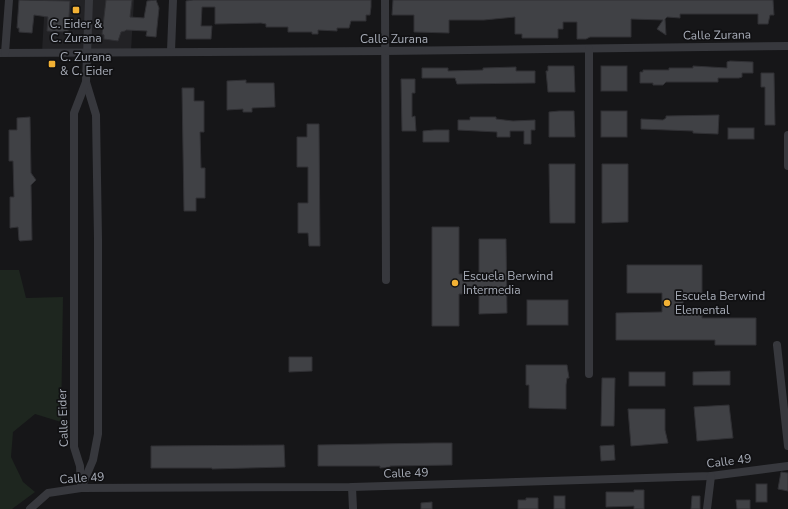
<svg xmlns="http://www.w3.org/2000/svg" width="788" height="509" viewBox="0 0 788 509" font-family="'Nunito Sans',sans-serif">
<style>
.built{fill:#222225}
.green{fill:#1e261f}
.building{fill:#404145;stroke:#303034}
.lines{fill:none;stroke-linecap:round;stroke-linejoin:round}
.minor{stroke:#37383d;stroke-width:8}
.poi-dot{fill:#f2b134;stroke:#111113;stroke-width:1.5}
.labels{text-anchor:middle;dominant-baseline:central;stroke-width:3.5;stroke-linejoin:round;paint-order:stroke}
.poi-label{font-size:12px;fill:#a8adb8;stroke:#111113;text-anchor:start}
.street-label{font-size:12px;fill:#a8adb8;stroke:#111113}
</style>
<rect width="100%" height="100%" fill="#161618"/>
<!-- built -->
<path class="built" d="M45,0H134L131,51L42,52Z"/>
<!-- green -->
<path class="green" d="M0,270H19L26,298L63,297L61,422L35,414L13,432L11,457L23,482L35,492L12,509H0Z"/>
<!-- building -->
<g class="building">
<path d="M19,0L70,1L68,32L47,31L48,17L34,15L32,33L19,32V28H17Z"/>
<path d="M106,0H132L130,17L144,18L147,1L156,0L159,8L156,37L146,36L147,31L126,30L125,31L121,32L118,41L104,39V35L102,34Z"/>
<path d="M193,0H371V7L370,15H366V21H351L349,28H337V31L318,30V34H312V32H288V27H266V24L261,23L215,24V7H202L201,26H212L211,39H186V1Z"/>
<path d="M393,0H773L774,15H770L768,24H758V14H680V18L667,17L665,19L666,35L657,29L663,20L631,19V37H590L586,39H577V22H563V29H558V38H522V34H515V17L484,20H449V33L414,32V15H392Z"/>
<path d="M730,61L753,62V73H742V77L739,78H718V82H666L663,85H653V83H640V72H643V70H669V68H693V66L727,68V62Z"/>
<path d="M548,66H574L575,92H548L546,71H548Z"/>
<rect x="601" y="66" width="26" height="25"/>
<path d="M516,67V71H535V83L457,84L455,78H422V68H448V71L483,70V68Z"/>
<path d="M761,73H774L775,125H765V87H761Z"/>
<path d="M401,79H415V93H412V117L415,116L416,131H402Z"/>
<path d="M246,80V83H274L275,107L252,108V112H243V109L227,110V81Z"/>
<path d="M182,88H194V101H204V132H200L201,168H205V198H196V211H184Z"/>
<path d="M559,111H574L575,137H549V112Z"/>
<rect x="601" y="111" width="26" height="26"/>
<path d="M719,115L718,134L693,133V131L641,129V119L663,120L666,118V116Z"/>
<path d="M30,117L31,173L36,180L31,185L32,240L20,241L19,240L18,227L10,228V197H14L13,161H9V130H17V118Z"/>
<path d="M470,117H496V119L513,121L535,120V130H531V144H524V131H510V137H497V132L458,130V120H470Z"/>
<path d="M307,124H319L320,246H309L308,233H298V203H308V167H297V137H307Z"/>
<rect x="728" y="128" width="26" height="11"/>
<path d="M434,130H449V142H423V131Z"/>
<path d="M549,164H575V223H550Z"/>
<path d="M602,164H628V222L602,223Z"/>
<path d="M432,227H459V274H479V239H506L507,313L479,314V294H459V326H432Z"/>
<path d="M627,265H702V293H683V313L702,312V318H756V345H715V340H616V313L662,312V293H627Z"/>
<rect x="527" y="300" width="41" height="25"/>
<path d="M289,357H312V371L289,372Z"/>
<path d="M526,365H567L569,378H567L566,385V409L529,408V385H526Z"/>
<path d="M730,371V385H693V372Z"/>
<rect x="629" y="372" width="36" height="14"/>
<path d="M602,378H615L614,426H601Z"/>
<path d="M729,405L733,438L697,441L694,407Z"/>
<path d="M628,409H665V430L668,443L631,446Z"/>
<path d="M433,443H452V465L390,466V467L380,468V466H318V445Z"/>
<path d="M284,445L285,467L212,469V468H151V446Z"/>
<path d="M614,445L615,460L601,461L600,446Z"/>
<path d="M781,472L788,473V491L778,489Z"/>
<rect x="756" y="484" width="11" height="18"/>
<path d="M634,490H644V509H634V506L606,507V492H634Z"/>
<rect x="554" y="496" width="11" height="13"/>
<path d="M692,496H700V509H691Z"/>
<path d="M526,498H538V509H518V500H526Z"/>
<path d="M736,500H750V509H737Z"/>
<path d="M432,502V509H421V503Z"/>
</g>
<g class="lines">
<!-- minor -->
<g class="minor">
<path d="M385,0L386,280"/>
<path d="M171,51L173,0"/>
<path d="M0,53L385,51L788,46"/>
<path d="M5,53L9,0"/>
<path d="M788,166V135"/>
<path d="M777,345L788,446"/>
<path d="M589,374V49"/>
<path d="M82,486L93,460L98,434V239L96,115L86,82"/>
<path d="M352,487L353,509"/>
<path d="M81,488L80,466L74,447V113L86,82L89,0"/>
<path d="M30,509L48,493L81,488L352,487L711,476L788,466"/>
<path d="M707,509L711,476"/>
</g>
</g>
<!-- markers -->
<g class="poi-dot">
<rect x="72" y="6" width="8" height="8" rx="2"/>
<rect x="48" y="60" width="8" height="8" rx="2"/>
<circle cx="455" cy="283" r="4"/>
<circle cx="667" cy="303" r="4"/>
</g>
<g class="labels">
<!-- poi labels -->
<g class="poi-label">
<text x="76" y="24" text-anchor="middle">C. Eider &amp;<tspan x="76" dy="14">C. Zurana</tspan></text>
<text x="60" y="57">C. Zurana<tspan x="60" dy="14">&amp; C. Eider</tspan></text>
<text x="463" y="276">Escuela Berwind<tspan x="463" dy="14">Intermedia</tspan></text>
<text x="675" y="296">Escuela Berwind<tspan x="675" dy="14">Elemental</tspan></text>
</g>
<!-- street labels -->
<g class="street-label">
<text transform="translate(717 35) rotate(-1)">Calle Zurana</text>
<text x="394" y="39">Calle Zurana</text>
<text transform="translate(63 418) rotate(-92)">Calle Eider</text>
<text transform="translate(729 461) rotate(-7)">Calle 49</text>
<text transform="translate(406 473) rotate(-2)">Calle 49</text>
<text transform="translate(82 478) rotate(-4)">Calle 49</text>
</g>
</g>
</svg>
